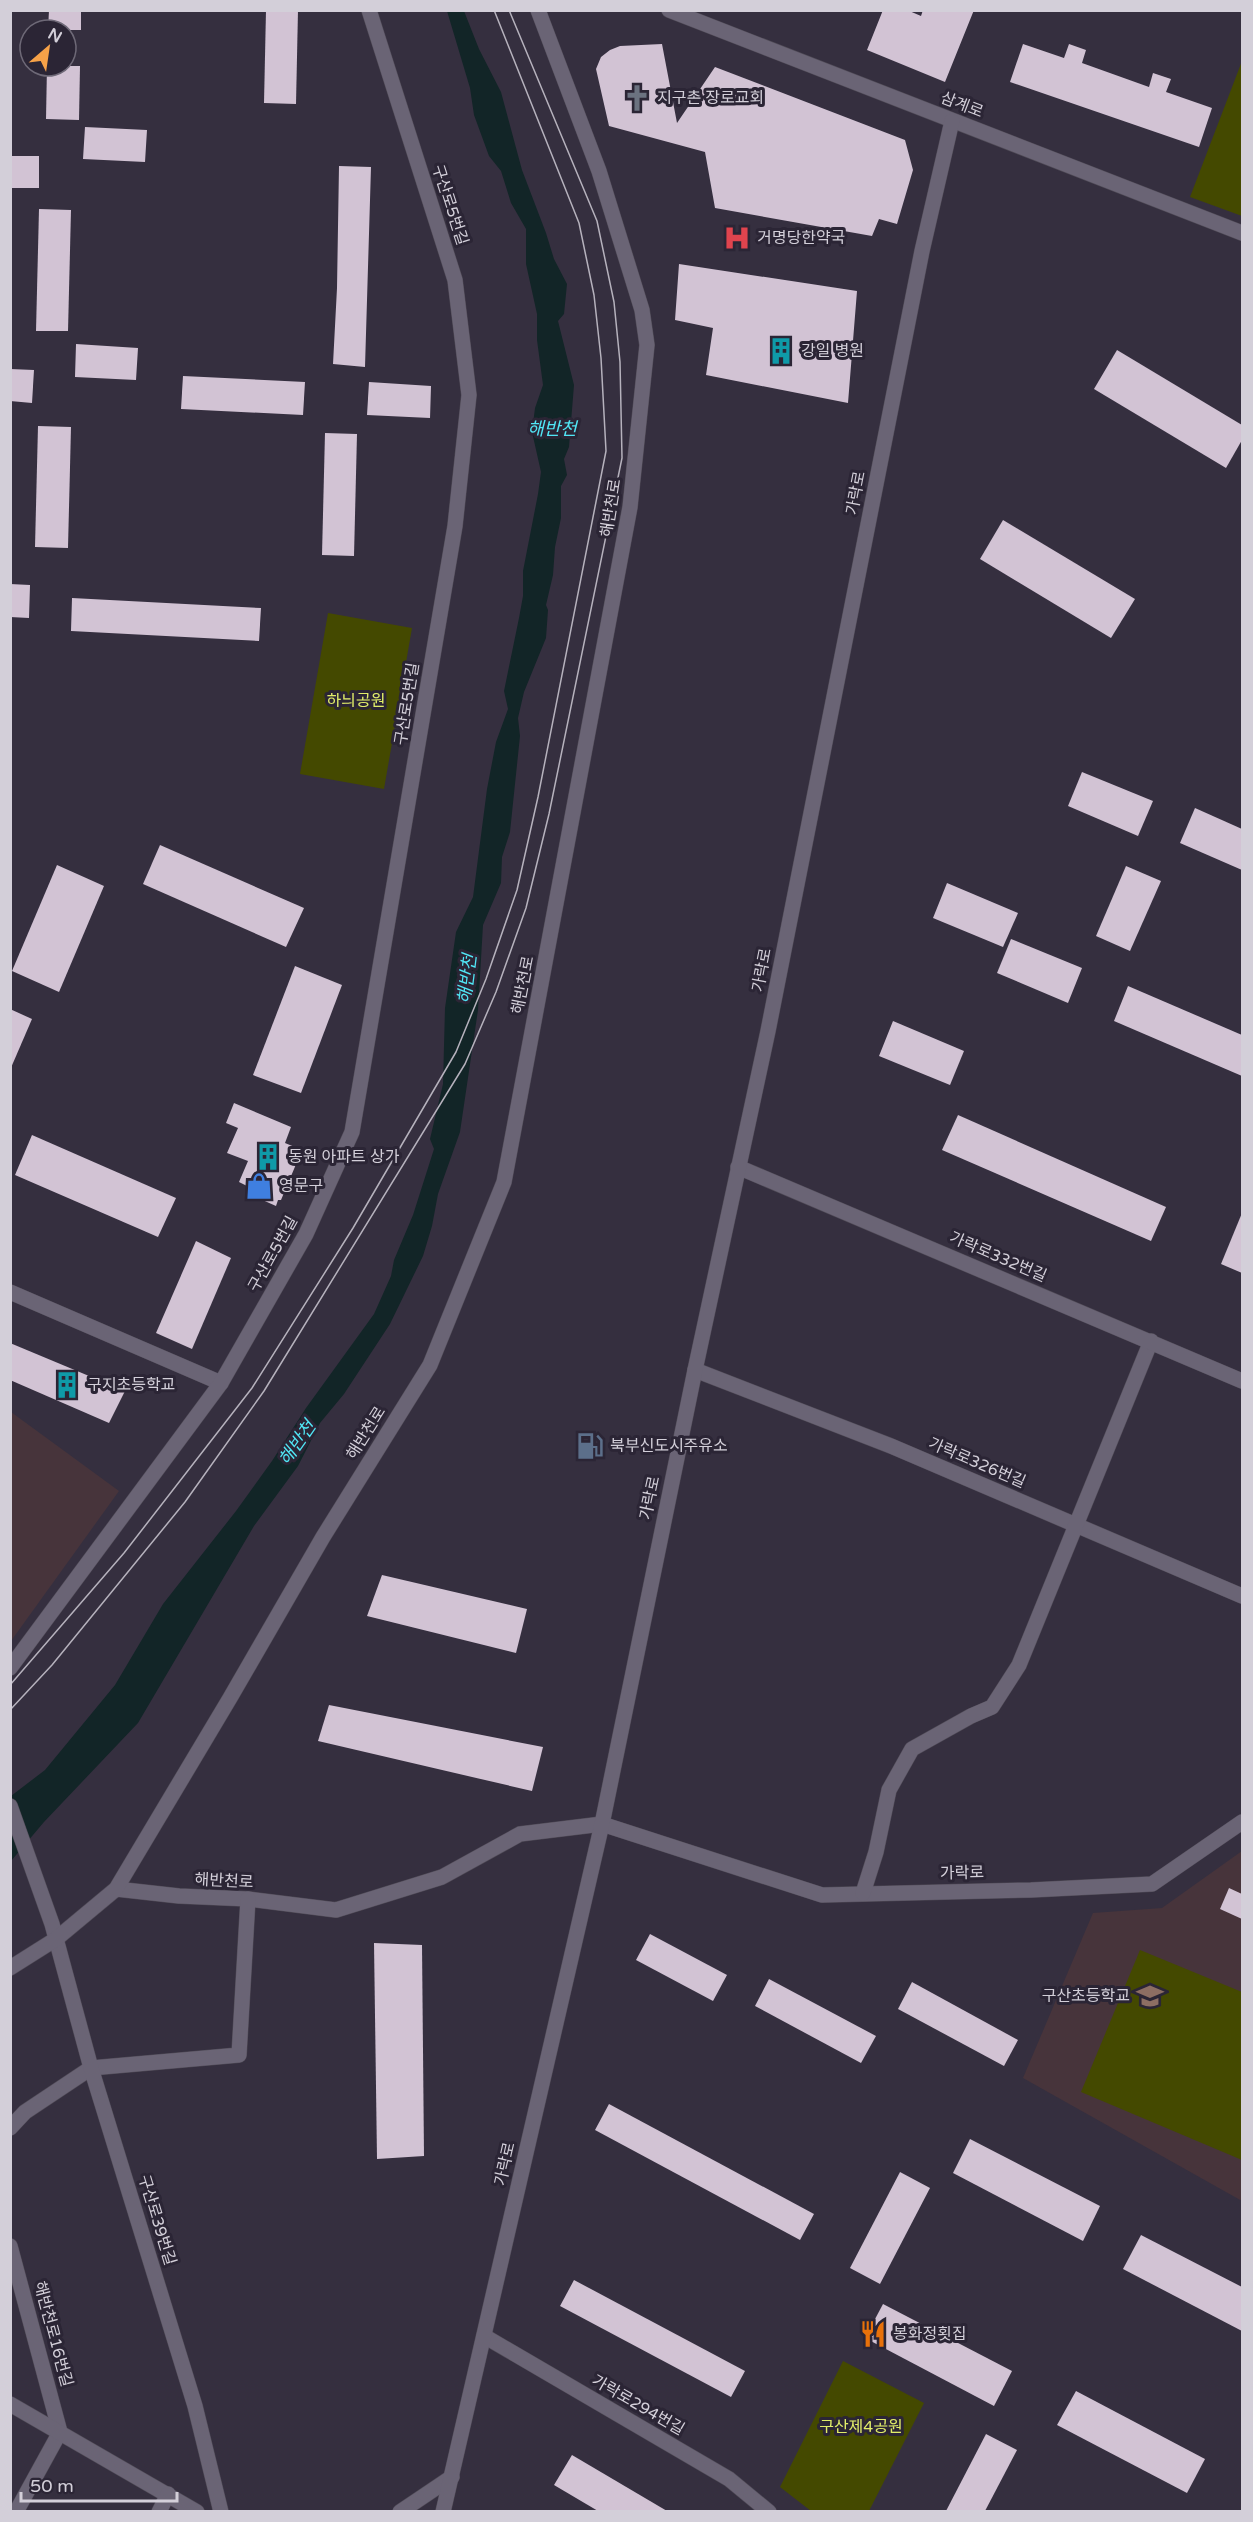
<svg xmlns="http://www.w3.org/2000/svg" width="1253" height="2522" viewBox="0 0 1253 2522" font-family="'Varela Round','Noto Sans KR',sans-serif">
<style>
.education{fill:#47343b}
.green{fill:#444900}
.water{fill:#122527}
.building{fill:#d2c3d4}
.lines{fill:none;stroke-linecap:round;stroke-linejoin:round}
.minor-casing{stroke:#504b57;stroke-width:16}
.tertiary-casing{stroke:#504b57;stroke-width:16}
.minor{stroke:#6a6475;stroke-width:15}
.tertiary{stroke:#6a6475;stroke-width:15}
.tram{stroke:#b6b2bd;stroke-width:1.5}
.labels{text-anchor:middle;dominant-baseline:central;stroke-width:6;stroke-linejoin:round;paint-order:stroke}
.poi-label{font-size:16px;fill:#d3cfd9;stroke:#2b2535;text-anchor:start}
.street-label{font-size:16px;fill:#d3cfd9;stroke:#2b2535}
.park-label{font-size:16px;fill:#e1ed69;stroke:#2b2535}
.water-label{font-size:18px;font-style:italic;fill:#51e6f5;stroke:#2b2535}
</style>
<rect width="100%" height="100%" fill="#352f3f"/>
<!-- education -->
<g class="education">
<path d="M11,1412L119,1491L11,1641Z"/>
<path d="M1242,1851V2201L1023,2078L1093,1913L1162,1908Z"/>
</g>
<!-- green -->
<g class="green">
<path d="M1242,61V216L1190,197Z"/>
<path d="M328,613L412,628L384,789L300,774Z"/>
<path d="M1140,1950L1242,1992V2160L1081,2092Z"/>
<path d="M843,2361L924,2403L869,2511H811L780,2487Z"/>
</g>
<!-- water -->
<path class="water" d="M447,11H464L479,49L501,92L522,170L546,233L554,259L567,284L564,314L558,321L574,385L569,447L564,459L567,475L561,486V518L555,547L553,575L546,605L548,610L546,638L524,692L518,718L520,736L510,832L502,857L501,883L483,925L478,1010L460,1132L438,1194L432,1226L423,1256L390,1324L344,1394L320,1423L298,1466L254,1526L138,1723L44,1822L11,1861V1796L45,1770L115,1685L163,1604L236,1511L272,1461L306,1408L374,1314L391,1276L394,1260L413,1215L434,1149L430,1139L443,1084L445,1008L456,932L473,897L487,789L496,742L508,709L504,691L519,618L523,596V571L538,494L541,472L532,432L535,408L543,385L537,340V314L526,264V229L511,203L501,171L489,156L474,115L470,88Z"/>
<!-- building -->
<g class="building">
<path d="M49,10H81V30H48Z"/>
<path d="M266,10H298L296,104L264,103Z"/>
<path d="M883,10H907L921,16L923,10H974L945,82L867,50Z"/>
<path d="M662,44L677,123L715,67L905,140L913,170L897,224L879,219L872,236L715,208L705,152L609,126L596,69L601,57L610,50L620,46Z"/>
<path d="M1023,44L1064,58L1069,44L1086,50L1082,63L1149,87L1153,73L1171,79L1166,92L1212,108L1199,147L1010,82Z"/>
<path d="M47,66H80L79,120L46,119Z"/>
<path d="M85,127L147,130L145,162L83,159Z"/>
<rect x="10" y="156" width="29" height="32"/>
<path d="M339,166L371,167L365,367L333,364L337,288Z"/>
<path d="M39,209L71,210L68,331H36Z"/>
<path d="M679,264L857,291L848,403L706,375L713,328L675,320Z"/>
<path d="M76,344L138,348L136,380L75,377Z"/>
<path d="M1117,350L1242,425V440L1226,468L1094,389Z"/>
<path d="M10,369L34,370L32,403L10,401Z"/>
<path d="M183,376L305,382L303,415L181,409Z"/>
<path d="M369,382L431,386L430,418L367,415Z"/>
<path d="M38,426L71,427L68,548L35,547Z"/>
<path d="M325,433L357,434L354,556L322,555Z"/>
<path d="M1003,520L1135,599L1111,638L980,559Z"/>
<path d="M10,584L30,585L29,618L10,617Z"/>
<path d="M72,598L261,608L259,641L71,631Z"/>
<path d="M1082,772L1153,801L1138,836L1068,806Z"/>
<path d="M1195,808L1242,829V870L1180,843Z"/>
<path d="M160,845L304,908L286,947L143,884Z"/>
<path d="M57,865L104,886L59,992L12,971Z"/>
<path d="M1126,866L1161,881L1130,951L1096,936Z"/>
<path d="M947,883L1018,913L1003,947L933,918Z"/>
<path d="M1011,939L1082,968L1068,1003L997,973Z"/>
<path d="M295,966L342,985L301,1093L253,1075Z"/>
<path d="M1128,986L1242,1035V1076L1114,1021Z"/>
<path d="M10,1009L32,1019L10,1070Z"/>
<path d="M893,1021L964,1051L950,1085L879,1056Z"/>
<path d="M234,1103L291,1127L285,1143L302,1150L281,1200H278L276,1206L251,1195L253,1189L239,1182L248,1161L227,1153L238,1128L226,1123Z"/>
<path d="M958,1115L1166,1207L1151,1241L942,1150Z"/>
<path d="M32,1135L176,1198L158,1237L15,1175Z"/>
<path d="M1242,1213V1273L1221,1264Z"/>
<path d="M196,1241L231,1258L192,1349L156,1333Z"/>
<path d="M10,1343L125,1391L109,1423L10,1380Z"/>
<path d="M382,1575L527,1609L516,1653L367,1616Z"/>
<path d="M329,1705L543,1747L532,1791L318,1741Z"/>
<path d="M1229,1888L1242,1894V1919L1220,1909Z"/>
<path d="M650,1934L727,1975L713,2001L636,1960Z"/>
<path d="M374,1943L422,1945L424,2156L377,2159Z"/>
<path d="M769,1979L876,2036L861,2063L755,2006Z"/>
<path d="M912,1982L1018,2040L1004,2066L898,2009Z"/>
<path d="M609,2104L814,2214L800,2240L595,2130Z"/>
<path d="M970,2139L1100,2206L1083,2241L953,2173Z"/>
<path d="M900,2172L930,2188L880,2284L850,2268Z"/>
<path d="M1141,2235L1242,2287V2331L1123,2269Z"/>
<path d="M574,2280L745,2371L731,2397L560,2306Z"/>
<path d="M883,2304L1012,2371L994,2406L865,2338Z"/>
<path d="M1076,2391L1205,2459L1187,2493L1057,2425Z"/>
<path d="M986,2434L1017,2450L985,2511H946Z"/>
<path d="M572,2455L667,2511H598L554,2485Z"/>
</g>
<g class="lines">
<defs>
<g id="minor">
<path d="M10,1292L221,1383"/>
<path d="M695,1370L891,1446L1242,1596"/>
<path d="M116,1889L179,1896L248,1899L336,1910L442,1877L520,1834L602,1824L822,1895L1031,1890L1152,1884L1242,1822"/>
<path d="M863,1893L876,1852L889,1790L912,1749L971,1716L992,1707L1019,1665L1151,1341"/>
<path d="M10,2128L25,2112L91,2068L239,2055L248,1899"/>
<path d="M10,2246L60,2432L16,2512"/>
<path d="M484,2336L729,2479L769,2512"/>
<path d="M10,2404L197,2512"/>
<path d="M159,2512L168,2494"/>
<path d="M400,2512L452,2477"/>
</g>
<g id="tertiary">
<path d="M669,10L1242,233"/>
<path d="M738,1167L1242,1381"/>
<path d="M10,1668L221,1383L306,1234L352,1132L455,526L469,395L455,280L369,10"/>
<path d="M10,1806L52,1924L91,2068L195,2406L221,2512"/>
<path d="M10,1968L56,1939L116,1889L230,1698L323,1537L430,1365L504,1182L630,507L647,345L642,310L599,171L538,10"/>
<path d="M443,2512L602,1824L695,1370L768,1031L922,251L952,121"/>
</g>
</defs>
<!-- minor casing -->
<use href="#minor" class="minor-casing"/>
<!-- tertiary casing -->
<use href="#tertiary" class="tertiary-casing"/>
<!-- minor -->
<use href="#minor" class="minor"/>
<!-- tertiary -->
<use href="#tertiary" class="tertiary"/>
<!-- tram -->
<g class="tram">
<path d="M10,1685L124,1553L252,1388L353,1228L456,1052L486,979L517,890L538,797L606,451L601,358L594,295L579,223L494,10"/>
<path d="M10,1710L52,1665L185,1502L264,1391L465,1064L496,992L526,908L549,814L622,458L620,362L614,302L597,221L509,10"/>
</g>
</g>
<!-- icons -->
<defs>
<symbol id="church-bare" viewBox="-9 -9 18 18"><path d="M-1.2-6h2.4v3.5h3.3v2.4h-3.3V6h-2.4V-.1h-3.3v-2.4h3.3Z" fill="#6b7280" stroke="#2b2535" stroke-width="2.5" paint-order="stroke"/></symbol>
<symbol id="hospital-bare" viewBox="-9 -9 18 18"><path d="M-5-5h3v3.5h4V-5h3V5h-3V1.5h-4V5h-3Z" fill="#e0444e" stroke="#2b2535" stroke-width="2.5" paint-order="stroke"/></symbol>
<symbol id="building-bare" viewBox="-9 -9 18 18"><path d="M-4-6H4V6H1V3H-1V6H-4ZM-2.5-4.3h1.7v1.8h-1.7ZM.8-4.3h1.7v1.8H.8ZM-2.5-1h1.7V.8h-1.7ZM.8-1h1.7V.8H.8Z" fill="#0f9aa8" stroke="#2b2535" stroke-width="2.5" paint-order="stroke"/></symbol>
<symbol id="shop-bare" viewBox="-9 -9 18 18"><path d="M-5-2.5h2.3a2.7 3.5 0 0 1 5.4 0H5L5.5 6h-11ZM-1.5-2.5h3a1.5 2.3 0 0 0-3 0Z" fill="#3f7fe0" stroke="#2b2535" stroke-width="2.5" paint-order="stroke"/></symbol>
<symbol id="fuel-bare" viewBox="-9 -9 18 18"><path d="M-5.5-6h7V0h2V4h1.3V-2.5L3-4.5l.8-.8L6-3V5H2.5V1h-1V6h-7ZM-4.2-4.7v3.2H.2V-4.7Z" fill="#5c6f8a" stroke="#2b2535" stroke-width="2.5" paint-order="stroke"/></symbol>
<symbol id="school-bare" viewBox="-9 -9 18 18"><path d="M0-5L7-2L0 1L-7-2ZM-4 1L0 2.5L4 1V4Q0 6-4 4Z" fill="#8d6e63" stroke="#2b2535" stroke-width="2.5" paint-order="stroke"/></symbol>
<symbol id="restaurant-bare" viewBox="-9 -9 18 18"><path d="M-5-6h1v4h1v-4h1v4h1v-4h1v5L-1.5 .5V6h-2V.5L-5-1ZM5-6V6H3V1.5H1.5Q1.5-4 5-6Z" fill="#e8710a" stroke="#2b2535" stroke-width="2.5" paint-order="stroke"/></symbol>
</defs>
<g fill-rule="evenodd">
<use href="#church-bare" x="618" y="79" width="38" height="38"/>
<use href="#hospital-bare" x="718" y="219" width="38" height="38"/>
<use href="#building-bare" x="762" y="332" width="38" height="38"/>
<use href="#building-bare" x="249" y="1138" width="38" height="38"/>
<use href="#shop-bare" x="240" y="1167" width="38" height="38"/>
<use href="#building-bare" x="48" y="1366" width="38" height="38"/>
<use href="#fuel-bare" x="571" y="1427" width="38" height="38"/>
<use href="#school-bare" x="1131" y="1977" width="38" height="38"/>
<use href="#restaurant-bare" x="854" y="2315" width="38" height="38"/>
</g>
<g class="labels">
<!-- poi labels -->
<g class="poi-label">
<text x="657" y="98">지구촌 장로교회</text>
<text x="757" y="238">거명당한약국</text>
<text x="801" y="351">강일 병원</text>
<text x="288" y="1157">동원 아파트 상가</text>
<text x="279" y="1186">영문구</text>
<text x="87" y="1385">구지초등학교</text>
<text x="610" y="1446">북부신도시주유소</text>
<text x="1130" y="1996" text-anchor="end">구산초등학교</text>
<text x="893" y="2334">봉화정횟집</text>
</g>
<!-- street labels -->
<g class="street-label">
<text transform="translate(962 105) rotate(21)">삼계로</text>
<text transform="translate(450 205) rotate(72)">구산로5번길</text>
<text transform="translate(856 493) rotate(-79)">가락로</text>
<text transform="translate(611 508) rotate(-81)">해반천로</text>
<text transform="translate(407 704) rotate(-81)">구산로5번길</text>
<text transform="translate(762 970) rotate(-79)">가락로</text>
<text transform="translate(523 985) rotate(-79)">해반천로</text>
<text transform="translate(273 1254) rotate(-61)">구산로5번길</text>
<text transform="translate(998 1257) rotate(23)">가락로332번길</text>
<text transform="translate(366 1433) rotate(-58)">해반천로</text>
<text transform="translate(977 1463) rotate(23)">가락로326번길</text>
<text transform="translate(650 1498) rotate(-78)">가락로</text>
<text transform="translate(962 1873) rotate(-1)">가락로</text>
<text transform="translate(224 1881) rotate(3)">해반천로</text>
<text transform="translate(505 2164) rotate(-77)">가락로</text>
<text transform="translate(157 2220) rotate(73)">구산로39번길</text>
<text transform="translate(53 2334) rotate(75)">해반천로16번길</text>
<text transform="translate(638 2405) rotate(30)">가락로294번길</text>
</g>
<!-- park labels -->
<g class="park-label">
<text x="356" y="701">하늬공원</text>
<text x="861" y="2427">구산제4공원</text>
</g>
<!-- water labels -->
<g class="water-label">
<text x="552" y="429">해반천</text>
<text transform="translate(467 979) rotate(-83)">해반천</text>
<text transform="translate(297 1443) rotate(-55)">해반천</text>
</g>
</g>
<!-- border -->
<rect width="1253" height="2522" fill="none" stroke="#d3cfd9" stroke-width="24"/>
<!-- north arrow -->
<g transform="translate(48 48) rotate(29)"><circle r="28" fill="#2b2535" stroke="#6e6977" stroke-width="1.5"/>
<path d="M0-4.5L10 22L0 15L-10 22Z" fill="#f7a248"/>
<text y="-9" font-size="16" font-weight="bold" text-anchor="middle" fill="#d3cfd9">N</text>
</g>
<!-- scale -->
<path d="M21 2492v9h156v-9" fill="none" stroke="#d3cfd9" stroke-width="3"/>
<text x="30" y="2492" font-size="18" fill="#d3cfd9" stroke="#2b2535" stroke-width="4.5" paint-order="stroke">50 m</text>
</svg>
